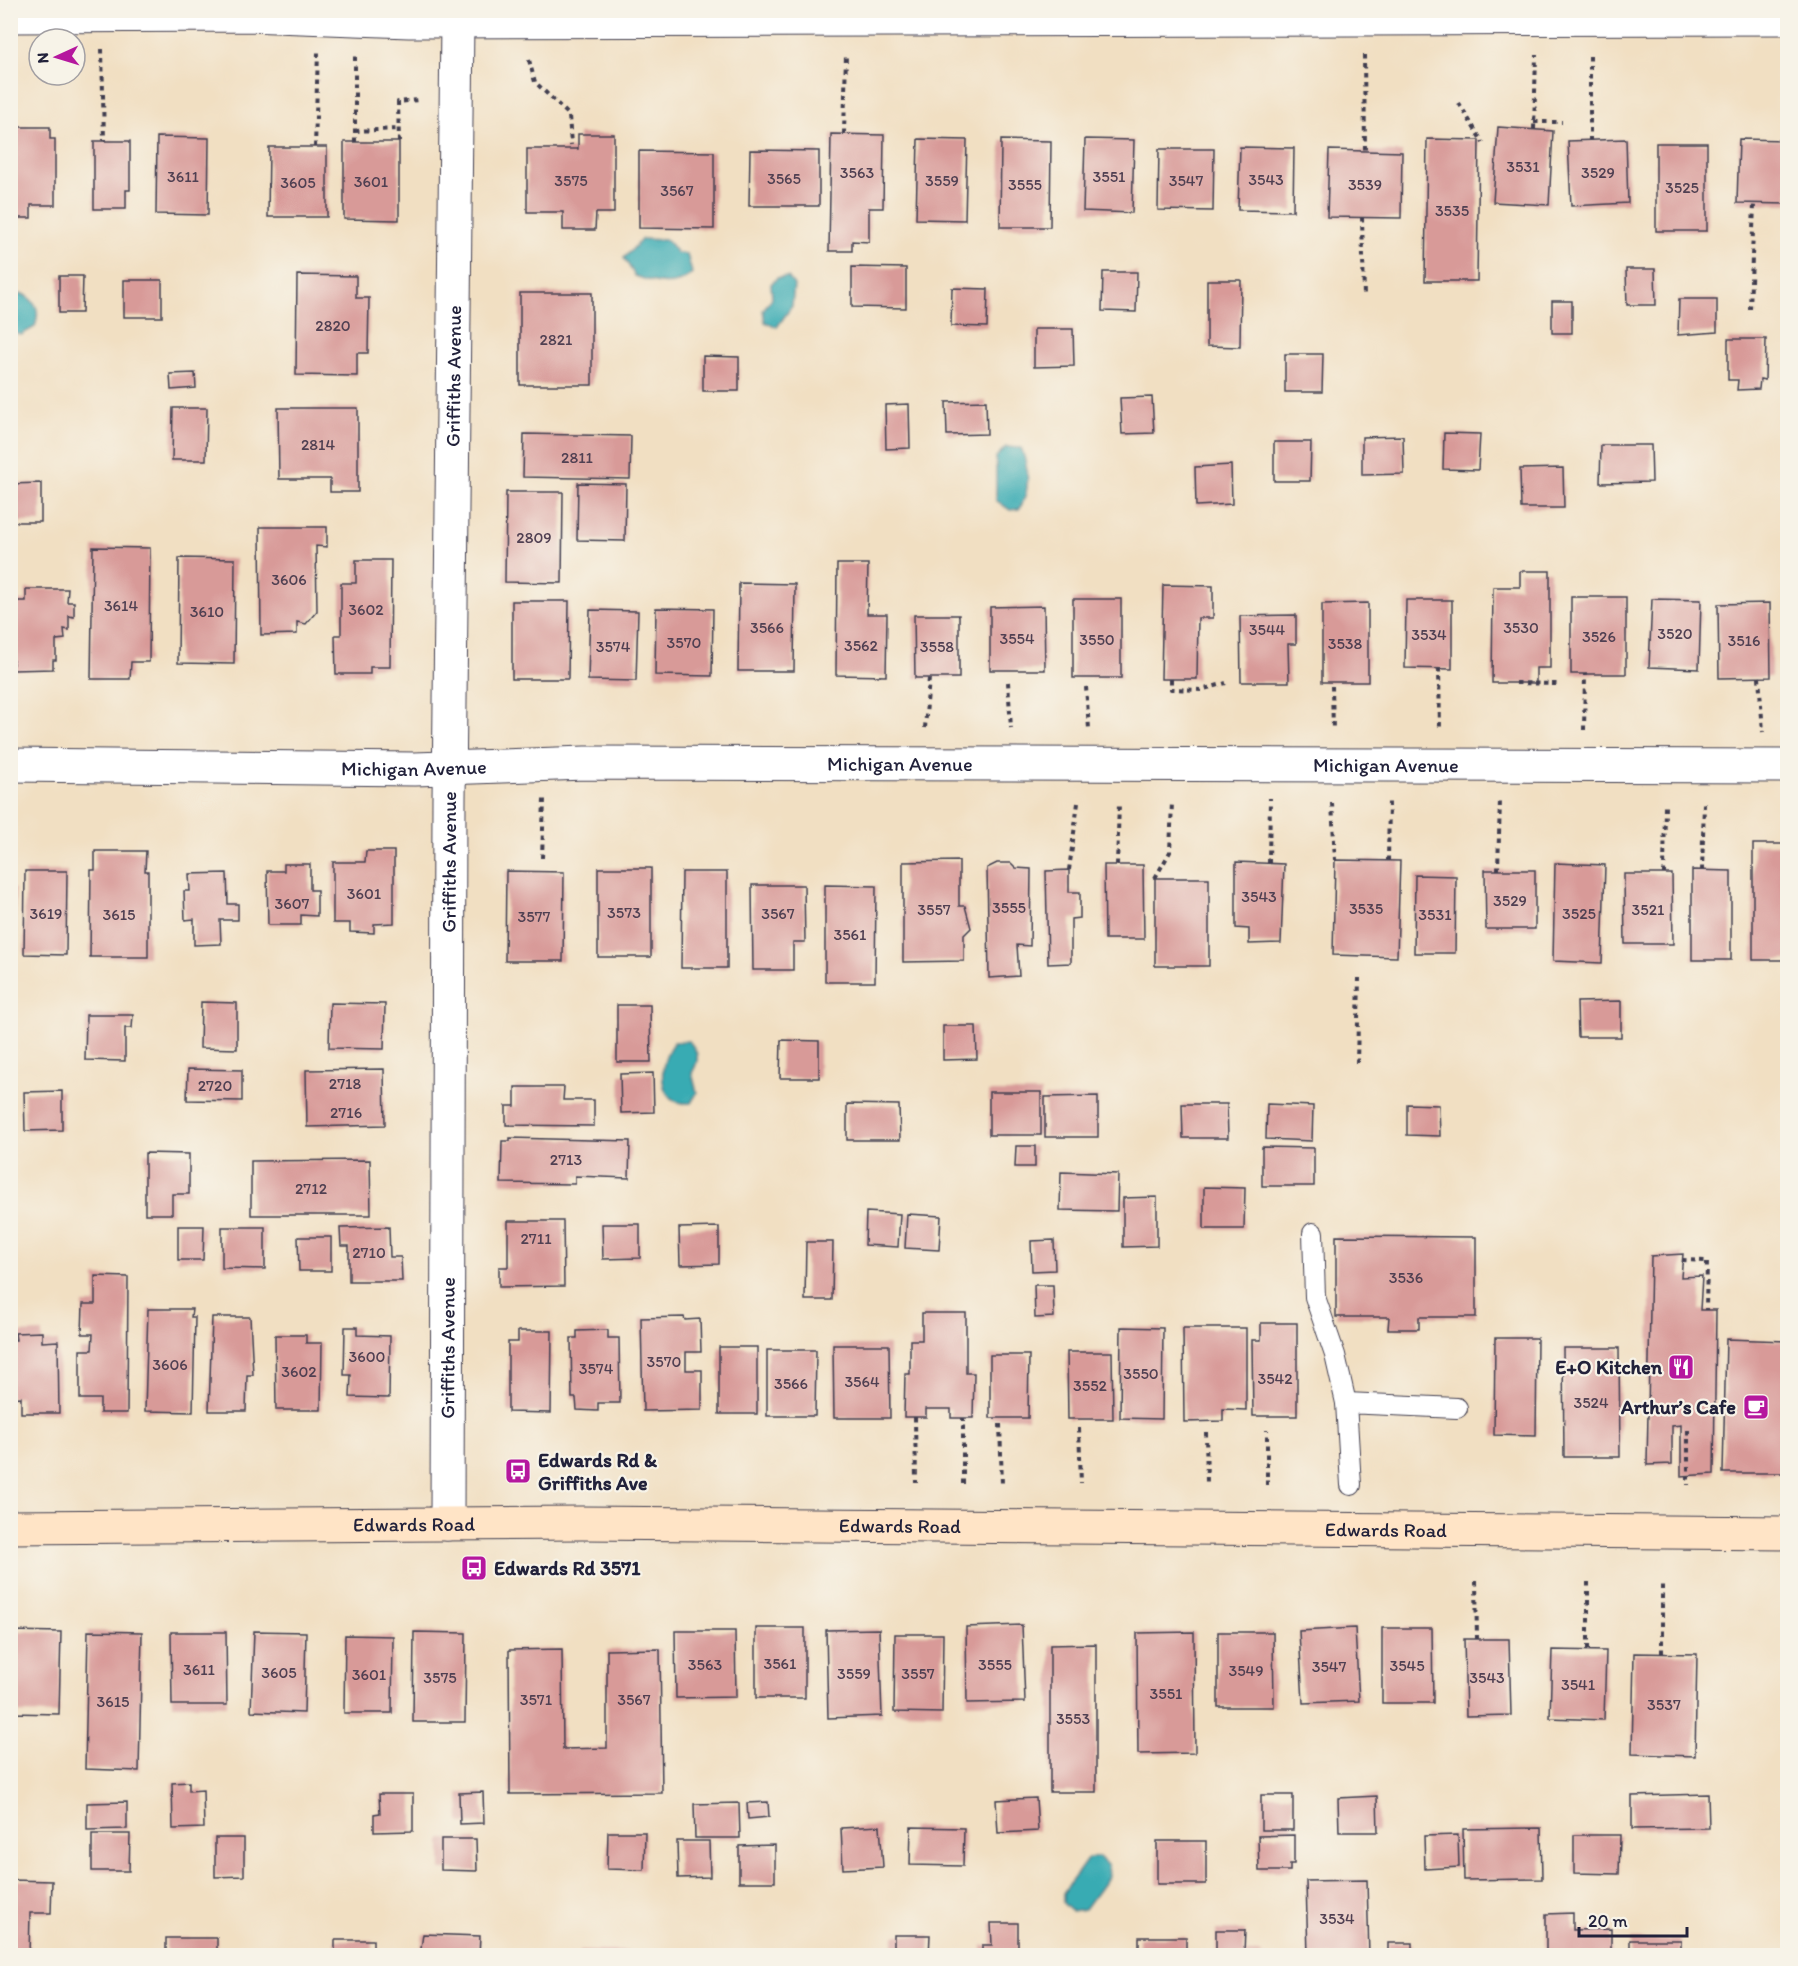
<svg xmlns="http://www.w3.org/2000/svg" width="1798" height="1966" viewBox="0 0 1798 1966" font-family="Itim,sans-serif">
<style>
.water{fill:#39abb3;stroke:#2e6677;stroke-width:1.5}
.building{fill:#d89a98}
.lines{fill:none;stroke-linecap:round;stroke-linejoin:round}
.lane-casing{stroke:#413e4f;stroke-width:22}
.street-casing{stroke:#413e4f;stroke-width:35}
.secondary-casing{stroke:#413e4f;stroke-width:35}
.path{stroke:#413e4f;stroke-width:4;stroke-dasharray:4.5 4.5;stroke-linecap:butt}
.lane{stroke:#fff;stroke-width:20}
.street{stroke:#fff;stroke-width:33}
.secondary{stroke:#ffe4c6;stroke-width:33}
.labels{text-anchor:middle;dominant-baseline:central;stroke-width:4.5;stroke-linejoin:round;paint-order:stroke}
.number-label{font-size:16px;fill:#504052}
.street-label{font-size:20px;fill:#22223b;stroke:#f7f3e8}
.poi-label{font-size:20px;font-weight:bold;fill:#22223b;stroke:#f7f3e8;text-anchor:end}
</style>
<rect width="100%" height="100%" fill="#f7f3e8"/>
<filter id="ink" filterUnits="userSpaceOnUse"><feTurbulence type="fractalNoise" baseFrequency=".0167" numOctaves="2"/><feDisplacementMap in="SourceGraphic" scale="12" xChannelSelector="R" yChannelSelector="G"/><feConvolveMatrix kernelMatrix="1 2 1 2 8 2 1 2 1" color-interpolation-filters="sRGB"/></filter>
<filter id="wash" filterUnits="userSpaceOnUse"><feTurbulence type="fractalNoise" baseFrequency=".008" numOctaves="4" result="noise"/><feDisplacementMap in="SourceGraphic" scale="24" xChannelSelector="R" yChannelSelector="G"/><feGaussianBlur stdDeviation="1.35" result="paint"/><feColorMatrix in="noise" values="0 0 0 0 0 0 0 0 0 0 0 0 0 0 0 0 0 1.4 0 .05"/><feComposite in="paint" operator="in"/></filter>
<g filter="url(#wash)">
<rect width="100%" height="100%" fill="#f1dfc2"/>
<!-- water -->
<g class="water">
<path d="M642,239L667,240L677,253L687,254L692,273C675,290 655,283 635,276L624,258Z"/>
<path d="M788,277L794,285L792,306L777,327L765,322L763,310L772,298L771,284L777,278Z"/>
<path d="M23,294C38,303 40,311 35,327L21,335L11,332V295Z"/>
<path d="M1006,447L1021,448C1029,467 1031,492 1019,509L1010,510L996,500V457Z"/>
<path d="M689,1041C699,1053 700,1059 692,1073L697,1093L691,1103C655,1107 658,1061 674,1042Z"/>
<path d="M1099,1857L1108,1866L1109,1876L1085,1909L1071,1911L1063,1903V1893L1088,1858Z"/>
</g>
<g id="blocks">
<!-- building -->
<g class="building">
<path d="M10,127H50V139H55V205H31V218H10Z"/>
<path d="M1498,127L1553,131L1549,205L1493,202Z"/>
<path d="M578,134H614V213H596L595,230H563V212H527V149H578Z"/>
<path d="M831,134L884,135L883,208H869V242L852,241V251H829Z"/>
<path d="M157,137L209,138L208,215L156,214Z"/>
<path d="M918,139L967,140L965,220L916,219Z"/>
<path d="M1085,139L1134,140L1132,213L1083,211Z"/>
<path d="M1427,139L1479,140L1477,281H1425Z"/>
<path d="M1626,139L1628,203L1571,206L1568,141Z"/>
<path d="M1739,139L1788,140V204L1737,203Z"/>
<path d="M1001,140L1051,141L1050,227H1000Z"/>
<path d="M94,141H130V190H126V209H94Z"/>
<path d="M344,142H399V220L344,219Z"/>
<rect x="1656" y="143" width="51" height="88"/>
<path d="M269,147H327V217H268Z"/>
<path d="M1240,147L1294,148L1293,211L1238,210Z"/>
<path d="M1159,149H1214L1213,211L1158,210Z"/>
<path d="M750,150L819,151V206H749Z"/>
<path d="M1329,150L1402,152L1401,218L1327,217Z"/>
<path d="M639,151L714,152V229L639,228Z"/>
<path d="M852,267L906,268V308L852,307Z"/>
<path d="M1626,269H1655L1656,305H1627Z"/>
<path d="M1103,272H1137L1136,312L1102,311Z"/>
<path d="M297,275L356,276V298H369L368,353H357V376L296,375Z"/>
<path d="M59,276H83L82,313H59Z"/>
<rect x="124" y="280" width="38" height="37"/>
<path d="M1207,280H1241L1240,347L1207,346Z"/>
<path d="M952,288L988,289L987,327L951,326Z"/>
<rect x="520" y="293" width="72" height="92"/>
<path d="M1679,299H1717V332L1678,335Z"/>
<rect x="1552" y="301" width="20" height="32"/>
<path d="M1034,329H1073L1074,366L1034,367Z"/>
<path d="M1728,339H1766L1765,380L1760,379L1759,389L1737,390L1738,380H1728Z"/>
<path d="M1285,354H1323L1322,392H1285Z"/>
<path d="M703,356L739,357V391H703Z"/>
<path d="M195,373L196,388L171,390L170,374Z"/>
<path d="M1152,397L1154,433L1122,434L1120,398Z"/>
<path d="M986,401L987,434L947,435L946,402Z"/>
<path d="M909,404L910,448L886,449L885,405Z"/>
<path d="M173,408H207L206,460H172Z"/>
<path d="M278,408H358V492H330V479H279Z"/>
<path d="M1444,433L1480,434L1478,470L1443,469Z"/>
<path d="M524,434L631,436L630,479L523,477Z"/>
<path d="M1403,436L1404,474L1362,475V437Z"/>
<path d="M1274,442H1311L1310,481H1274Z"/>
<path d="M1601,445H1651L1652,482L1600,483Z"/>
<path d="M1231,465L1232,504L1196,506L1195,467Z"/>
<path d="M1563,468L1564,508H1521L1520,469Z"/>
<path d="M41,483V522H10V484Z"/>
<path d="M578,483L626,484L625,541L577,540Z"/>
<path d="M506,492H563L562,583L505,582Z"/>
<path d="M260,527H327V547L316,546L317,611L306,624L297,622V634L261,635Z"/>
<path d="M93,547L150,548L149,662H131L130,679H91Z"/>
<path d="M179,558L235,559L234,664L178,663Z"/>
<path d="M356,560H391L390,667H370V674H336L335,635H341V583H356Z"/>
<path d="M837,564H868L867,614H887L886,676L836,675Z"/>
<path d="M1520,571H1550V668H1536V683H1492L1493,587H1520Z"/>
<path d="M739,583L795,584L794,671H738Z"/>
<path d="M1163,585L1213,586V618H1198L1197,679H1161Z"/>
<path d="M26,589H68L67,602H74V617L69,616V630L64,629L65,639L56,640V660H53V669L13,670V659H11L10,601H26Z"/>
<rect x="1571" y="597" width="55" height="77"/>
<rect x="1073" y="599" width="48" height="79"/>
<path d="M1652,599L1701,600L1699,669L1649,667Z"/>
<path d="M1406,600H1452V669L1405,668Z"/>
<path d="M512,601H569L568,679H512Z"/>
<path d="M1368,603V682H1322V604Z"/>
<path d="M1770,603L1771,677L1719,678L1718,604Z"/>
<path d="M1044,606L1045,670H990V607Z"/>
<path d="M656,608L713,609L712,676L655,675Z"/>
<path d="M590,610L638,611L636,681L588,680Z"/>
<path d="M914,615H959V678H915Z"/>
<path d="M1296,615V644H1288L1289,682H1241L1240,616Z"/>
<rect x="1753" y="844" width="35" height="116"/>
<path d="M95,851H146L145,871H148V957H90L91,870H95Z"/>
<path d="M366,851H394V923L374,924V933L350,932V923H333V862H365Z"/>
<path d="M1335,860L1400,861L1397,957L1333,955Z"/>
<path d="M959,861V906H965L971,928L964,935V961L903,962V862Z"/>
<path d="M1236,862L1284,864L1281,943L1249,944V929L1236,928Z"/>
<path d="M997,863H1011L1016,868L1031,869L1030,946L1017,945L1019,976L989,978L987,868Z"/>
<path d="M1555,863L1605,865L1602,963L1553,961Z"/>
<path d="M284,864H310V890H317V916L301,915V925H268L267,871H284Z"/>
<path d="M1104,865H1143L1144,939H1105Z"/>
<rect x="598" y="868" width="53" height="89"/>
<path d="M1069,870V892H1080V918L1071,919V963L1048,964L1046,871Z"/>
<path d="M1485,870H1535V929H1486Z"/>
<path d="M1692,870L1731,871V960H1692Z"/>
<path d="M25,871H67L66,955L24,954Z"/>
<path d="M506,871L564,872L563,961H505Z"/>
<path d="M682,872H727V968H681Z"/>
<path d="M227,873L228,904H238V920H220L221,944L194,945V919L185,920L184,891H190L189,874Z"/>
<path d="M1624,874H1672L1673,944H1625Z"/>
<path d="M1415,875L1456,876L1455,953H1414Z"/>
<rect x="1155" y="878" width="54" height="88"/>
<path d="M752,885H804L805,942H793V970H753Z"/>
<path d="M825,885L876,886L875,982H825Z"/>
<rect x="10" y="889" width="5" height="32"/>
<path d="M1621,1001V1037H1578L1577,1002Z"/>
<path d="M201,1002L237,1003V1049L200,1048Z"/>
<path d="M330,1003L385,1004L384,1049L329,1048Z"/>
<path d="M617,1005H650L651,1062H617Z"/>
<path d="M86,1015H133L132,1028H125V1061L85,1060Z"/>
<path d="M943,1026H976L977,1059L943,1060Z"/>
<path d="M781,1040L819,1041V1078H780Z"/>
<path d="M188,1069L242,1070V1101L187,1100Z"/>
<path d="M384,1069L385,1125L307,1127L306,1070Z"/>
<path d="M653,1073L654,1112L621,1113L620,1074Z"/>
<path d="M515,1087H564L563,1100H594V1126L506,1125V1106H515Z"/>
<path d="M62,1091V1130L25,1131L24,1092Z"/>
<rect x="989" y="1092" width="52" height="43"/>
<path d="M1098,1096V1137H1045V1097Z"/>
<path d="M847,1104L899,1105L900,1140H847Z"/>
<path d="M1182,1104H1227L1228,1138H1183Z"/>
<path d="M1267,1104L1313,1106L1312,1141L1266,1139Z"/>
<path d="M1407,1104L1439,1105L1440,1136L1407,1135Z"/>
<path d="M510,1138L630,1141L629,1178L575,1176V1184L501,1183L502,1141H510Z"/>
<path d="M1016,1146H1035V1167H1015Z"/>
<path d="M1262,1147L1314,1148V1186H1262Z"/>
<path d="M145,1153L189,1154V1194H172V1214H145Z"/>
<path d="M370,1160L371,1215H251V1161Z"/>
<path d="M1061,1172L1118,1174L1117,1211L1060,1210Z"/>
<path d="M1204,1187L1245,1188L1244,1229H1204Z"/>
<path d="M1157,1197V1246L1123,1247V1198Z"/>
<path d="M866,1212L900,1214L898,1247L865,1245Z"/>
<path d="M907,1214L941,1216L939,1250L905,1248Z"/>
<path d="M508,1221H563L564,1286L499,1287V1267H508Z"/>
<path d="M602,1224H640V1258L603,1259Z"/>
<path d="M178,1226H204L203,1260H178Z"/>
<path d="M222,1227H265V1269L222,1268Z"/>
<path d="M389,1227L390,1257H401L402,1281H349V1246H341L340,1228Z"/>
<path d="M719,1227V1264L680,1265L679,1228Z"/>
<path d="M1336,1236L1476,1237V1317H1419V1329H1388L1389,1317H1336Z"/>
<path d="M298,1237H331V1271H299Z"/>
<path d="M1054,1240L1055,1270L1032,1271L1031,1241Z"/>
<path d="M806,1242H833L832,1300H805Z"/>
<path d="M1683,1254L1681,1277L1702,1276L1700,1310H1716L1714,1474L1681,1476V1425L1672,1426V1464L1647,1465L1651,1256Z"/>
<path d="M95,1276L128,1277L127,1413H100V1399H80V1350H92L93,1334H82L83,1304H95Z"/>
<path d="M1034,1285H1053L1054,1317L1035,1318Z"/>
<path d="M148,1309H192L191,1317H195L193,1412L145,1411Z"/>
<path d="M922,1313H966V1373H974L973,1418H951V1409H926V1417H904L905,1374H910V1340H922Z"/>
<path d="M212,1317H250L253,1375H247L246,1411H209Z"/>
<path d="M684,1317L685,1320L700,1319L701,1352H686V1370H702V1410L643,1411L641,1318Z"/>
<path d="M1261,1323H1297V1416H1253L1252,1340H1261Z"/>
<path d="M345,1327H357V1335L390,1336L389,1398L350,1397L351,1375H344Z"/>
<path d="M1121,1327L1163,1328L1162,1419L1120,1418Z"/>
<path d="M1183,1328H1246V1410L1223,1409V1421L1184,1422Z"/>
<path d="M608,1330V1338H619L620,1403H598V1411L577,1410L576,1398H572L571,1338H577V1331Z"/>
<path d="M518,1331H552L551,1413L508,1412V1342H518Z"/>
<path d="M42,1332V1342L58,1341L59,1413H21V1397L10,1398V1340H16L15,1333Z"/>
<path d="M275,1335H306V1343H322L321,1410H276Z"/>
<path d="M1495,1338H1537L1536,1436L1494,1435Z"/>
<path d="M1726,1339L1788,1341V1473H1723Z"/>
<path d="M833,1345H889L890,1418H834Z"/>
<rect x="719" y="1347" width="38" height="67"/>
<path d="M1563,1348H1619L1620,1457H1564Z"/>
<path d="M767,1350H816L815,1416H767Z"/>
<path d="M1067,1352H1112L1113,1419H1068Z"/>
<path d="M990,1355H1029L1028,1418H990Z"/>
<path d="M1022,1625L1025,1702L967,1703L966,1627Z"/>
<rect x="756" y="1628" width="49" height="70"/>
<path d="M1355,1628L1359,1701L1303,1703L1299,1631Z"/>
<path d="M1382,1628H1432L1433,1703H1382Z"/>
<path d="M879,1629L882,1716L828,1718L826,1630Z"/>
<path d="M10,1631L61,1632L59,1714L10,1713Z"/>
<path d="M88,1631L142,1632L139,1771L85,1769Z"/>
<path d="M254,1631L306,1632L304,1713L251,1711Z"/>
<path d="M675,1631H735L736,1697L676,1698Z"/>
<path d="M171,1632H226L227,1705H172Z"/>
<path d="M414,1632L466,1633L465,1722H413Z"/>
<path d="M1194,1632L1195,1753L1138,1754L1137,1633Z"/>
<path d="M1218,1632H1273L1274,1707H1218Z"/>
<path d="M895,1634H943L942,1713L894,1712Z"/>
<path d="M345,1635L393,1636L392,1713H344Z"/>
<path d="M1464,1639H1509L1511,1715L1466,1716Z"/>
<path d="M1096,1644V1792H1050V1645Z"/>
<path d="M562,1649L563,1749L607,1748V1650L660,1649L662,1793L510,1794L509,1650Z"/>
<path d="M1552,1650L1606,1651L1604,1720L1550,1718Z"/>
<path d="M1634,1653L1697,1654L1695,1756L1632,1754Z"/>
<path d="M189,1782V1791L203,1790L204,1828L173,1829L172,1783Z"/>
<path d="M483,1792L484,1823L460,1824L459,1793Z"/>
<path d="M379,1794H413V1831L374,1832V1814L380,1813Z"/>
<path d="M1708,1794L1709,1828L1632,1829V1796Z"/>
<rect x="1261" y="1795" width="32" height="35"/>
<path d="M1377,1796L1378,1832H1339L1338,1798Z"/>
<path d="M1036,1798L1038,1831L998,1833L996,1800Z"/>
<path d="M127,1802V1829L87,1830V1803Z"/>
<path d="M768,1802L769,1817L748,1819L747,1803Z"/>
<path d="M739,1803L740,1838H695L694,1804Z"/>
<path d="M880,1826L883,1867L843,1869L841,1828Z"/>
<path d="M911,1827L964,1828L963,1866L910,1865Z"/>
<path d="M1541,1828L1542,1879L1464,1880L1463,1829Z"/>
<path d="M608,1832H645L644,1870L607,1869Z"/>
<path d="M92,1834H130L129,1871H92Z"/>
<path d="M1294,1835V1864H1290V1871H1259L1258,1836Z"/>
<path d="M1458,1835L1459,1867L1425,1869L1424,1836Z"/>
<path d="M1574,1835H1620L1619,1874L1574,1873Z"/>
<path d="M215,1838H244V1876L215,1877Z"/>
<path d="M441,1839H476L477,1871L441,1870Z"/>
<path d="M677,1841H709L710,1877L678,1878Z"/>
<rect x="1157" y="1841" width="49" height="43"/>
<path d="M775,1845V1882H739V1846Z"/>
<path d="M10,1880L52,1881L51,1913H30L29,1956H10Z"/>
<path d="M1367,1880L1369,1956H1308L1306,1881Z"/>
<path d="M1573,1913V1930L1611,1929V1956H1546V1914Z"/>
<path d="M991,1923H1018V1956H982V1945H992Z"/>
<path d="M1216,1930H1245L1244,1953H1262V1956H1216Z"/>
<path d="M423,1934L480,1936L479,1956H420Z"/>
<path d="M894,1935H930L929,1956H894Z"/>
<rect x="1139" y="1937" width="47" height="19"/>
<rect x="166" y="1938" width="51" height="18"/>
<rect x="335" y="1940" width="38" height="16"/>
<rect x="1630" y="1940" width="51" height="16"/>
<path d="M1388,1943H1412V1951H1415L1416,1956H1388Z"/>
<rect x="579" y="1951" width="49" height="5"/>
</g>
</g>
</g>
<g filter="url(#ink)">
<use href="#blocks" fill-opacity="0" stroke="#413e4f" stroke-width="1.5"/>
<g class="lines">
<defs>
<g id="lane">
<path d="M1313,1233L1315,1297L1335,1355L1346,1403"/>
<path d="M1351,1485L1346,1403L1457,1408"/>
</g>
<g id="street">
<path d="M10,16L247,15L409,21L1788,18"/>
<path id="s1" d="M10,765L415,769L585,763L1788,766"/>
<path id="s2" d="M447,1524L449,800L457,20"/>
</g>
<g id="secondary">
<path id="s3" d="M10,1527L582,1523L1788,1533"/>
</g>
</defs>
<!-- lane casing -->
<use href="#lane" class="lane-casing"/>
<!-- street casing -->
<use href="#street" class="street-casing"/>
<!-- secondary casing -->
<use href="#secondary" class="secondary-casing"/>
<!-- path -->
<g class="path">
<path d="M102,49L104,141"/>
<path d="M1364,55L1365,151"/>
<path d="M1590,56V141"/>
<path d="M529,60L535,82L569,115L571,145"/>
<path d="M1459,103L1483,143"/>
<path d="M1534,122H1562"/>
<path d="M1534,129L1536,55"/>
<path d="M355,131L399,129"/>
<path d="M844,134L846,54"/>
<path d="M355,142V53"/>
<path d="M399,142L398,102L418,100"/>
<path d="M315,147L318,52"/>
<path d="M1362,217L1364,297"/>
<path d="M1750,309L1754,204"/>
<path d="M1439,668L1440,730"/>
<path d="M1759,677L1763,732"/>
<path d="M1171,679V689L1201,690L1226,683"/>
<path d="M1008,682L1011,728"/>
<path d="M1516,683L1557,684"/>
<path d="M1332,686L1333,731"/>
<path d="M1086,687L1089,729"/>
<path d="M925,728L929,678"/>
<path d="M1584,730L1585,674"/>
<path d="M1332,803L1335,860"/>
<path d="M542,858L544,799"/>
<path d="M1388,861L1389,801"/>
<path d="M1269,863L1270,798"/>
<path d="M1117,865L1119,803"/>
<path d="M1069,870L1078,803"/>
<path d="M1498,870L1500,800"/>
<path d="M1702,871L1704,803"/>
<path d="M1664,874L1665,804"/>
<path d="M1155,878L1170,852L1172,802"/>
<path d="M1357,1063L1359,978"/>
<path d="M1682,1260L1707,1261L1706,1310"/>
<path d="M915,1417L916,1483"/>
<path d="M1000,1424L1002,1484"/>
<path d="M1079,1428L1081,1483"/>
<path d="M1688,1430V1485"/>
<path d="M1206,1432L1207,1484"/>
<path d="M963,1484V1418"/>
<path d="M1267,1485V1430"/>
<path d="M1476,1581L1477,1639"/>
<path d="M1588,1582V1651"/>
<path d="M1662,1653V1584"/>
</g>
<!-- lane -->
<use href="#lane" class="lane"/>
<!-- street -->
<use href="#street" class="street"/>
<!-- secondary -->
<use href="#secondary" class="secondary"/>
</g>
</g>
<!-- icons -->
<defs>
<symbol id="restaurant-square" viewBox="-11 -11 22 22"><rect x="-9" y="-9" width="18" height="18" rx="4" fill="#b5179e" stroke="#f7f3e8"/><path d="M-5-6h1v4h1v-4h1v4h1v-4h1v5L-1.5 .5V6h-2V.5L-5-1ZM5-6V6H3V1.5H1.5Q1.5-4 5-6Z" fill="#fff"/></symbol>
<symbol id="cafe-square" viewBox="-11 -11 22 22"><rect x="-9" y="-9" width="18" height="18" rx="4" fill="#b5179e" stroke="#f7f3e8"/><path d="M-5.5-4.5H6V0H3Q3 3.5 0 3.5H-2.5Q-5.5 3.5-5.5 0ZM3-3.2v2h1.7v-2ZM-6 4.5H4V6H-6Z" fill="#fff"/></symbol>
<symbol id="bus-square" viewBox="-11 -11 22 22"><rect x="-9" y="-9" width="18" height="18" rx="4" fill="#b5179e" stroke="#f7f3e8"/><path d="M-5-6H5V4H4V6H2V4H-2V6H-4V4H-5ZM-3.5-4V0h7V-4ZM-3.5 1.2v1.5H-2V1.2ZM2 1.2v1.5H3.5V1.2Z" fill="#fff"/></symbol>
</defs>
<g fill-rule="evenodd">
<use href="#restaurant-square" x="1666" y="1352" width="30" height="30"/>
<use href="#cafe-square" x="1741" y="1392" width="30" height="30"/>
<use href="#bus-square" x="503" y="1456" width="30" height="30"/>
<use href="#bus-square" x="459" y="1553" width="30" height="30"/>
</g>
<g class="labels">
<!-- number labels -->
<g class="number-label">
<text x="1523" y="166">3531</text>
<text x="857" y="172">3563</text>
<text x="1598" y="172">3529</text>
<text x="183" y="176">3611</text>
<text x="1109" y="176">3551</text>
<text x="784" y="178">3565</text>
<text x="1266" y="179">3543</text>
<text x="571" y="180">3575</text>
<text x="942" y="180">3559</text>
<text x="1186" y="180">3547</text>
<text x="371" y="181">3601</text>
<text x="298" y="182">3605</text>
<text x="1025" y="184">3555</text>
<text x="1365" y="184">3539</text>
<text x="1682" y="187">3525</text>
<text x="677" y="190">3567</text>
<text x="1452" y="210">3535</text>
<text x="333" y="325">2820</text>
<text x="556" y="339">2821</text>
<text x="318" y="444">2814</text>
<text x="577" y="457">2811</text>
<text x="534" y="537">2809</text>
<text x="289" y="579">3606</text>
<text x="121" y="605">3614</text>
<text x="366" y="609">3602</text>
<text x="207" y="611">3610</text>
<text x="767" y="627">3566</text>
<text x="1521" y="627">3530</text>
<text x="1267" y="629">3544</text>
<text x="1675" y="633">3520</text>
<text x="1429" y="634">3534</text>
<text x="1599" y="636">3526</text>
<text x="1017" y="638">3554</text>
<text x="1097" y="639">3550</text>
<text x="1744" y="640">3516</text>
<text x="684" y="642">3570</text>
<text x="1345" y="643">3538</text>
<text x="861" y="645">3562</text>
<text x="613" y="646">3574</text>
<text x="937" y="646">3558</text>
<text x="364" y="893">3601</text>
<text x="1259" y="896">3543</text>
<text x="1510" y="900">3529</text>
<text x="292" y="903">3607</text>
<text x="1009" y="907">3555</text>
<text x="1366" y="908">3535</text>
<text x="934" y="909">3557</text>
<text x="1648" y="909">3521</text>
<text x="624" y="912">3573</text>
<text x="46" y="913">3619</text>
<text x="778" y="913">3567</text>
<text x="1579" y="913">3525</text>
<text x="119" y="914">3615</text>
<text x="1435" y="914">3531</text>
<text x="534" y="916">3577</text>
<text x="850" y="934">3561</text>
<text x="345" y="1083">2718</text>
<text x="215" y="1085">2720</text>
<text x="346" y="1112">2716</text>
<text x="566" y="1159">2713</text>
<text x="311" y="1188">2712</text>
<text x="536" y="1238">2711</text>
<text x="369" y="1252">2710</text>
<text x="1406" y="1277">3536</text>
<text x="367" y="1356">3600</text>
<text x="664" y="1361">3570</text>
<text x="170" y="1364">3606</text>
<text x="596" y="1368">3574</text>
<text x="299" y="1371">3602</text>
<text x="1141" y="1373">3550</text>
<text x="1275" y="1378">3542</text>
<text x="862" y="1381">3564</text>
<text x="791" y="1383">3566</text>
<text x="1090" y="1385">3552</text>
<text x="1591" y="1402">3524</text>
<text x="780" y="1663">3561</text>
<text x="705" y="1664">3563</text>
<text x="995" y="1664">3555</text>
<text x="1407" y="1665">3545</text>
<text x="1329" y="1666">3547</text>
<text x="199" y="1669">3611</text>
<text x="1246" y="1670">3549</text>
<text x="279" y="1672">3605</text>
<text x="854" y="1673">3559</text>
<text x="918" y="1673">3557</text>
<text x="369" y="1674">3601</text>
<text x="440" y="1677">3575</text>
<text x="1487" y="1677">3543</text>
<text x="1578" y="1684">3541</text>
<text x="1166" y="1693">3551</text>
<text x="536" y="1699">3571</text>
<text x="634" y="1699">3567</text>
<text x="113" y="1701">3615</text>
<text x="1664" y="1704">3537</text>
<text x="1073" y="1718">3553</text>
<text x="1337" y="1918">3534</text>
</g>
<!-- street labels -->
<g class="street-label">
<text stroke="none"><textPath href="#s2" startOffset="1148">Griffiths Avenue</textPath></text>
<text stroke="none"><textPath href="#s1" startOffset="890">Michigan Avenue</textPath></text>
<text stroke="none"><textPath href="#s1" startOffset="1376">Michigan Avenue</textPath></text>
<text stroke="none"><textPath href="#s1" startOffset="404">Michigan Avenue</textPath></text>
<text stroke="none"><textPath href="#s2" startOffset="662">Griffiths Avenue</textPath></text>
<text stroke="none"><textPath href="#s2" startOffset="176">Griffiths Avenue</textPath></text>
<text stroke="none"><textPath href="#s3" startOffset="404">Edwards Road</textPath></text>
<text stroke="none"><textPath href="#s3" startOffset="890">Edwards Road</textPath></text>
<text stroke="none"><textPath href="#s3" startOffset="1376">Edwards Road</textPath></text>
</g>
<!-- poi labels -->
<g class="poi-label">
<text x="1662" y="1367">E+O Kitchen</text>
<text x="1736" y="1407">Arthur’s Cafe</text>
<text x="538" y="1460" text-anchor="start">Edwards Rd &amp;<tspan x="538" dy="23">Griffiths Ave</tspan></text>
<text x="494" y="1568" text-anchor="start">Edwards Rd 3571</text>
</g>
</g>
<!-- margin -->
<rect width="1798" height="1966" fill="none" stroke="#f7f3e8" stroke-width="36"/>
<!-- north arrow -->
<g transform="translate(57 57) rotate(266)"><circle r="28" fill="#f7f3e8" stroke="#a29fa3" stroke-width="1.5"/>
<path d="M0-4.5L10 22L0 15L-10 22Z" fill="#b5179e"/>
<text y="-9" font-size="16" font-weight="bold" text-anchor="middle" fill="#22223b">N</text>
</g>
<!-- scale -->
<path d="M1579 1927v9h108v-9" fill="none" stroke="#22223b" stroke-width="3"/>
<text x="1588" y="1927" font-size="18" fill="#22223b" stroke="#f7f3e8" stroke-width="4.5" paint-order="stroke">20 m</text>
</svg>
